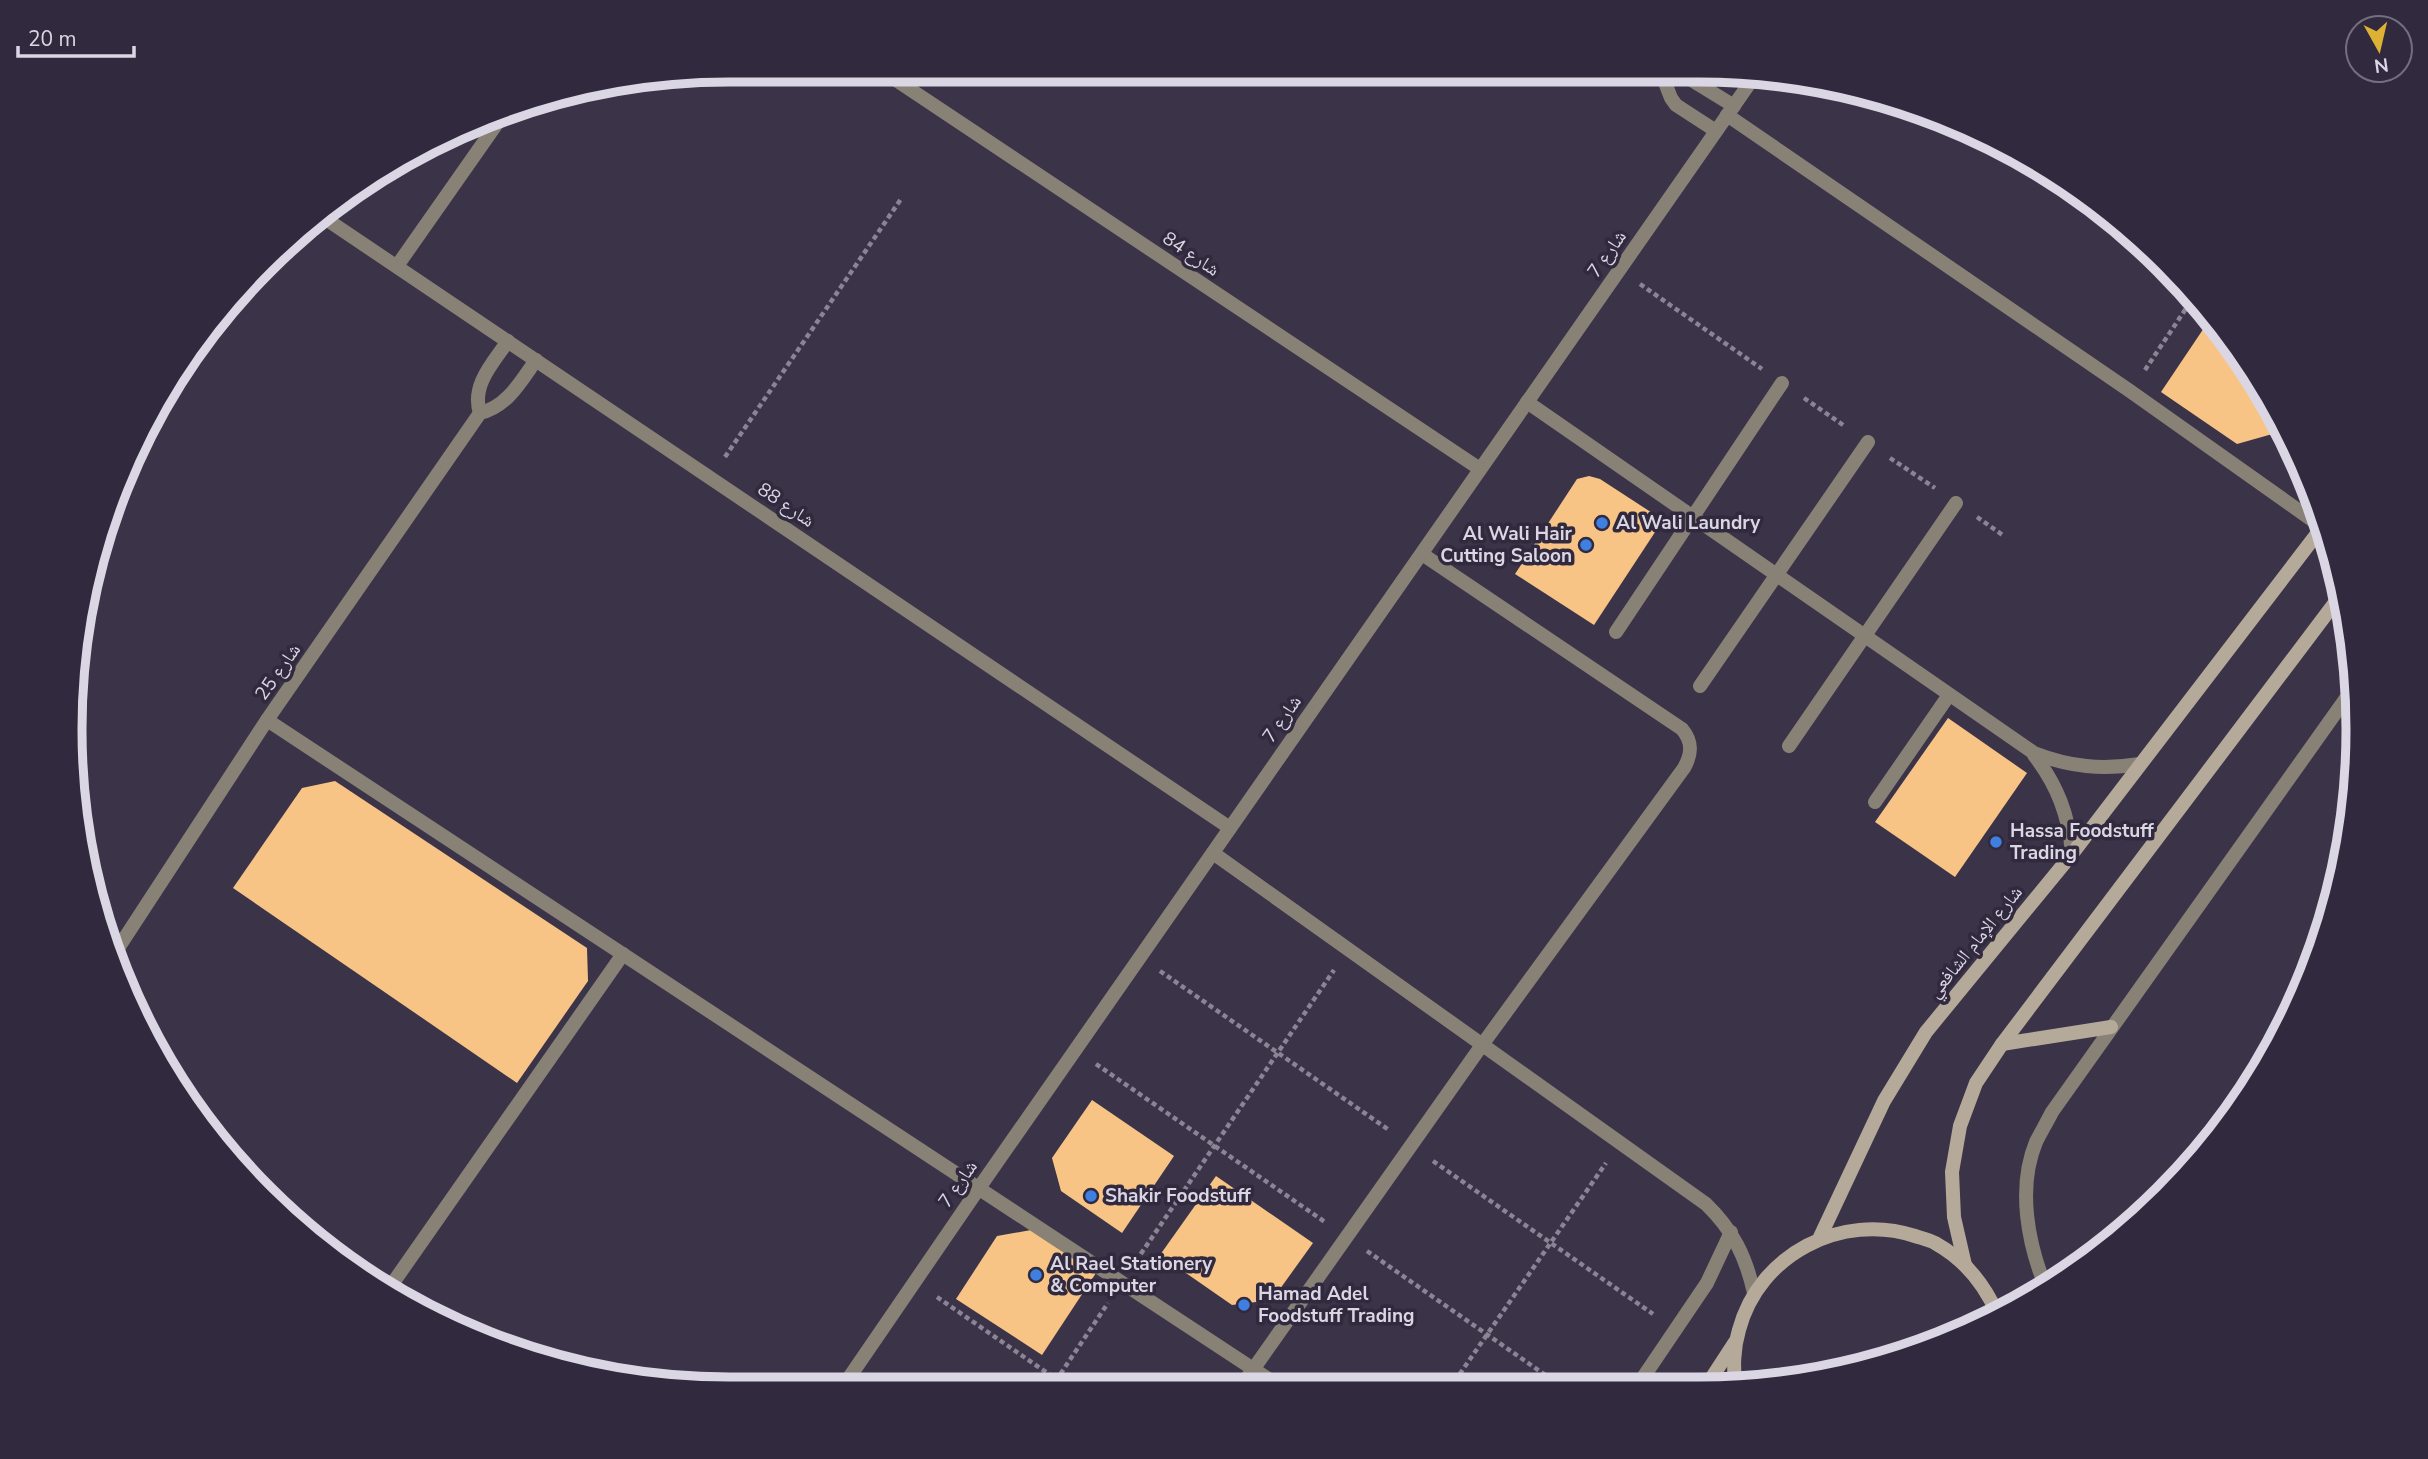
<svg xmlns="http://www.w3.org/2000/svg" width="2428" height="1459" viewBox="0 0 2428 1459" font-family="'Nunito Sans','Noto Naskh Arabic',sans-serif">
<style>
.building{fill:#f8c486}
.lines{fill:none;stroke-linecap:round;stroke-linejoin:round}
.path{stroke:#8a8495;stroke-width:4.5;stroke-dasharray:5 3.5;stroke-linecap:butt}
.lane{stroke:#888176;stroke-width:14}
.street{stroke:#888176;stroke-width:14}
.secondary{stroke:#b5aa99;stroke-width:14}
.shop-dot{fill:#3f7fe0;stroke:#31293e;stroke-width:2.5}
.labels{text-anchor:middle;dominant-baseline:central;stroke-width:7;stroke-linejoin:round;paint-order:stroke}
.street-label{font-size:19px;fill:#dbd6e4;stroke:#31293e}
.poi-label{font-size:19px;font-weight:bold;fill:#dbd6e4;stroke:#31293e;text-anchor:start}
.rim{fill:none;stroke:#dbd6e4;stroke-width:9}
</style>
<rect width="100%" height="100%" fill="#3b3348"/>
<!-- building -->
<g class="building">
<path d="M2210,319L2247,363L2283,431L2237,444L2161,392Z"/>
<path d="M1589,476L1600,479L1663,520L1594,625L1515,574L1577,479Z"/>
<path d="M1948,718L2027,773L1955,877L1875,822Z"/>
<path d="M335,781L587,948L588,981L517,1083L233,888L302,788Z"/>
<path d="M1092,1100L1174,1156L1122,1233L1061,1191L1052,1158Z"/>
<path d="M1216,1176L1313,1243L1272,1300L1232,1305L1160,1255Z"/>
<path d="M1031,1230L1096,1273L1042,1355L956,1299L997,1236Z"/>
</g>
<g class="lines">
<!-- path -->
<g class="path">
<path d="M1640,284L1762,369"/>
<path d="M2145,370L2193,298"/>
<path d="M1804,398L1846,427"/>
<path d="M725,457L901,199"/>
<path d="M1890,458L1935,488"/>
<path d="M1977,517L2004,536"/>
<path d="M1160,971L1389,1130"/>
<path d="M1096,1064L1325,1222"/>
<path d="M1433,1161L1653,1314"/>
<path d="M1367,1251L1564,1388"/>
<path d="M1136,1261L1334,970"/>
<path d="M937,1297L1069,1388"/>
<path d="M1051,1388L1108,1303"/>
<path d="M1450,1388L1606,1163"/>
</g>
<!-- lane -->
<g class="lane">
<path d="M1727,115L2130,391L2322,527"/>
<path d="M397,266L505,112"/>
<path d="M1422,554L1682,729C1693,742 1692,754 1684,768L1482,1045"/>
<path d="M1616,632L1782,383"/>
<path d="M1700,686L1868,442"/>
<path d="M1789,746L1956,503"/>
<path d="M1875,802L1949,695"/>
<path d="M1636,1388L1707,1283L1731,1232"/>
</g>
<!-- street -->
<g class="street">
<path d="M881,70L1480,469"/>
<path d="M1650,71L1664,80L1671,98L1676,105L1716,131"/>
<path d="M1664,80L1682,77L1690,79L1734,106"/>
<path d="M320,215L1230,828"/>
<path d="M1527,402L2034,753C2070,767 2102,770 2140,764"/>
<path d="M480,413C471,385 493,363 508,341"/>
<path d="M267,720L1282,1388"/>
<path d="M2034,755C2057,785 2069,815 2072,854"/>
<path d="M1213,853L1706,1204C1733,1230 1746,1257 1754,1293"/>
<path d="M113,956L267,720L480,413C507,407 521,381 536,360"/>
<path d="M2046,1288C2028,1244 2017,1188 2036,1142C2041,1132 2047,1122 2052,1112L2354,687"/>
<path d="M388,1290L623,954"/>
<path d="M842,1388L979,1188L1756,74"/>
<path d="M1240,1388L1482,1045"/>
</g>
<!-- secondary -->
<g class="secondary">
<path d="M2002,1044L2111,1027"/>
<path d="M1820,1237L1884,1101L1926,1032L2072,854L2323,526"/>
<path d="M1965,1265L1954,1217L1952,1172L1960,1126L1976,1083L2002,1044L2343,592"/>
<path d="M1705,1388L1735,1342"/>
<path d="M1737,1388C1732,1370 1734,1347 1739,1330C1759,1254 1842,1212 1915,1236C1921,1238 1929,1240 1935,1243C1964,1259 1984,1284 1997,1313"/>
</g>
</g>
<!-- markers -->
<g class="shop-dot">
<circle cx="1602" cy="523" r="7"/>
<circle cx="1586" cy="545" r="7"/>
<circle cx="1996" cy="842" r="7"/>
<circle cx="1091" cy="1196" r="7"/>
<circle cx="1036" cy="1275" r="7"/>
<circle cx="1244" cy="1305" r="7"/>
</g>
<g class="labels">
<!-- street labels -->
<g class="street-label">
<text transform="translate(1191 254) rotate(34)">شارع 84</text>
<text transform="translate(1607 254) rotate(-55)">شارع 7</text>
<text transform="translate(786 505) rotate(34)">شارع 88</text>
<text transform="translate(278 672) rotate(-55)">شارع 25</text>
<text transform="translate(1282 719) rotate(-55)">شارع 7</text>
<text transform="translate(1975 942) rotate(-51)">شارع الإمام الشافعي</text>
<text transform="translate(958 1184) rotate(-55)">شارع 7</text>
</g>
<!-- poi labels -->
<g class="poi-label">
<text x="1616" y="523">Al Wali Laundry</text>
<text x="1572" y="534" text-anchor="end">Al Wali Hair<tspan x="1572" dy="22">Cutting Saloon</tspan></text>
<text x="2010" y="831">Hassa Foodstuff<tspan x="2010" dy="22">Trading</tspan></text>
<text x="1105" y="1196">Shakir Foodstuff</text>
<text x="1050" y="1264">Al Rael Stationery<tspan x="1050" dy="22">&amp; Computer</tspan></text>
<text x="1258" y="1294">Hamad Adel<tspan x="1258" dy="22">Foodstuff Trading</tspan></text>
</g>
</g>
<!-- crop -->
<path d="M0 0H2428V1459H0ZM729 82H1699A647 647 0 0 1 2346 729V730A647 647 0 0 1 1699 1377H729A647 647 0 0 1 82 730V729A647 647 0 0 1 729 82Z" fill="#31293e" fill-rule="evenodd"/>
<path class="rim" d="M729 82H1699A647 647 0 0 1 2346 729V730A647 647 0 0 1 1699 1377H729A647 647 0 0 1 82 730V729A647 647 0 0 1 729 82Z"/>
<!-- north arrow -->
<g transform="translate(2379 49) rotate(172)"><circle r="33" fill="#31293e" stroke="#756e80" stroke-width="2"/>
<path d="M0-5L12 26L0 18L-12 26Z" fill="#ddb133"/>
<text y="-10" font-size="19" font-weight="bold" text-anchor="middle" fill="#dbd6e4">N</text>
</g>
<!-- scale -->
<path d="M18 46v10h116v-10" fill="none" stroke="#dbd6e4" stroke-width="3.5"/>
<text x="28" y="46" font-size="21" fill="#dbd6e4" stroke="#31293e" stroke-width="5" paint-order="stroke">20 m</text>
</svg>
